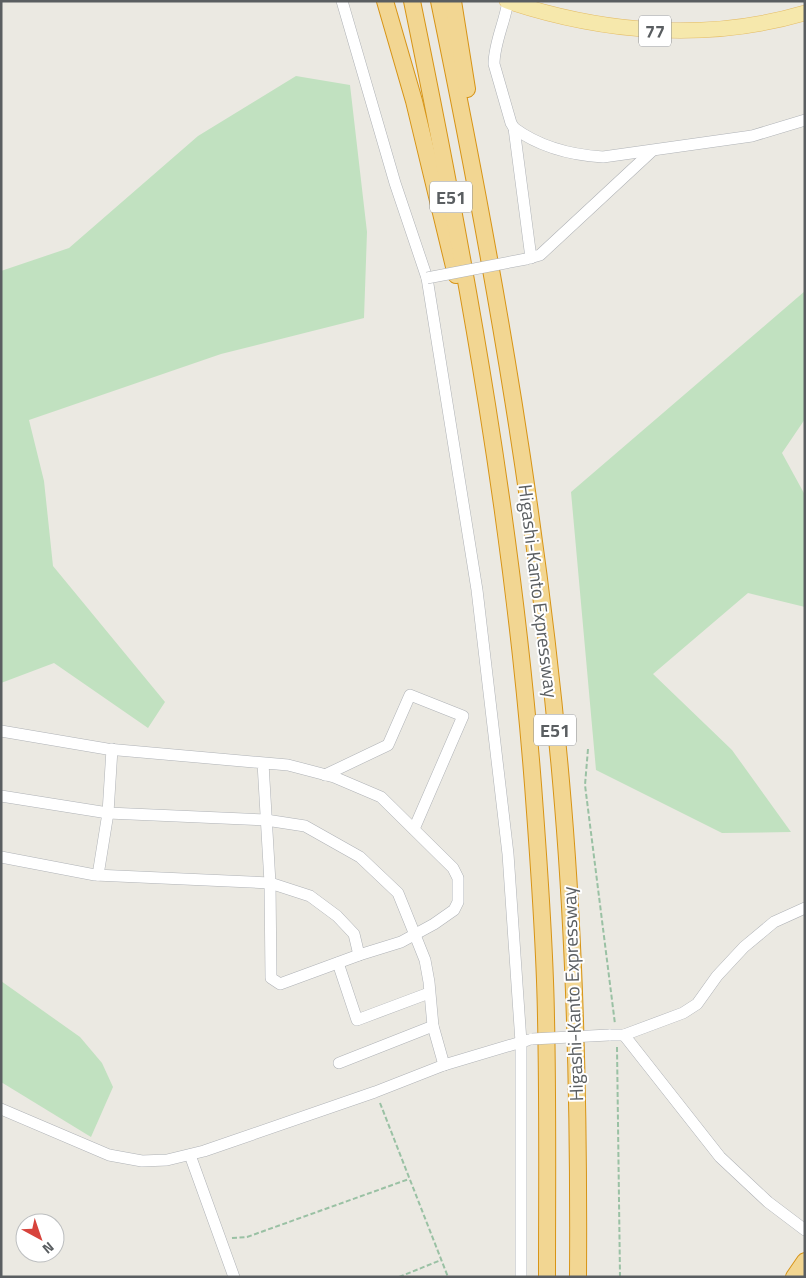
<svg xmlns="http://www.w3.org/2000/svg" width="806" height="1278" viewBox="0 0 806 1278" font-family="'Titillium Web',sans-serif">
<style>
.green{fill:#c1e1c0}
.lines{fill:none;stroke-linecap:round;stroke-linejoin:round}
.minor-casing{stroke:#afb2b6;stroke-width:12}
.major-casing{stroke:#e3bb64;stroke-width:16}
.highway-casing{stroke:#d79416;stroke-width:18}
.path{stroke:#9ac1a4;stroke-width:2;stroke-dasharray:5 2.5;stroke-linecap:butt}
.minor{stroke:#fff;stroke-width:11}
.major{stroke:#f6e8ac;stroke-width:15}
.highway{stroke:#f2d692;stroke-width:16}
.minor-bridge-casing{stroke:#afb2b6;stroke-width:12;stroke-linecap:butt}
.minor-bridge{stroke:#fff;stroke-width:11}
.labels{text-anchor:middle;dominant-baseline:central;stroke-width:4;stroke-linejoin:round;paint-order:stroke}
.shield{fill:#fff;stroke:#8c8e90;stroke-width:1}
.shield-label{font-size:18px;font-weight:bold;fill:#5a5e61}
.street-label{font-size:19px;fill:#5a5e61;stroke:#fff}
</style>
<rect width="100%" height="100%" fill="#ebe9e2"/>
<!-- green -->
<g class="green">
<path d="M296,76L350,85L367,232L364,318L221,354L29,420L44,481L53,566L165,702L148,728L54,663L1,683V271L69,248L198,136Z"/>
<path d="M805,291V419L782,453L805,495V607L748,593L653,674L732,750L791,832L722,833L596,770L571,492Z"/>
<path d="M1,981L80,1037L102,1063L113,1087L91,1137L1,1082Z"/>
</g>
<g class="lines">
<defs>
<g id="minor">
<path d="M342,1L395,183L427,278L477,590L508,854L521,1042V1277"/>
<path d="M508,1C505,22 494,43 494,64L511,123L514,128L531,258"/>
<path d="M514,128C541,148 571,155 603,157L752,136L805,120"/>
<path d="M526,259L540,255L652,151"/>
<path d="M1,731L107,749L288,765L334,777L381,797L453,868L458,878V902L454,910L434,924L401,942L359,955L280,984L271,978L270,883L263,763"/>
<path d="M325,775L388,745L410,695L463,716L414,829"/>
<path d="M1,796L108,813L266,820L305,826L360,857L398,893L415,935L425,960L429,982L433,1026L444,1065"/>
<path d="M1,857L95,875L270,883L310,896L337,916L354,934L359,955"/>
<path d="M98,875L108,813L112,749"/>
<path d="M338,963L357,1020L429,993"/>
<path d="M609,1035H624L683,1013L697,1004L717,976L744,947L774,922L805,908"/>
<path d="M624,1035L720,1157L768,1202L805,1230"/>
<path d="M339,1063L433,1026"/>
<path d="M1,1109L109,1155L142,1161L167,1160L204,1151L375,1092L444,1065L528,1040"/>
<path d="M190,1155L234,1277"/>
</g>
<path id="major" d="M507,1C603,33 706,42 805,13"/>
<g id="highway">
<path d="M385,1L414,101L456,275"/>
<path d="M412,1C467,269 516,539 535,812C540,880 545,950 546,1018C548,1104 547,1191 547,1277"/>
<path d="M439,1C494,267 541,535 563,805C576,962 579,1120 578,1277"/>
<path d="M453,1L467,89"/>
<path d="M794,1277L805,1261"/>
</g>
</defs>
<!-- minor casing -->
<use href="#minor" class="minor-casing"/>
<!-- major casing -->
<use href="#major" class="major-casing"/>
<!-- highway casing -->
<use href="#highway" class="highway-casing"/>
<!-- path -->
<g class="path">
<path d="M588,749L585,785L615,1024"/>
<path d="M617,1047L620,1277"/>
<path d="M380,1103L448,1277"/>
<path d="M232,1238L247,1237L409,1179"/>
<path d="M399,1277L441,1260"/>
</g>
<!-- minor -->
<use href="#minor" class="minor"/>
<!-- major -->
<use href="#major" class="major"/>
<!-- highway -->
<use href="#highway" class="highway"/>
<defs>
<g id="minor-bridge">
<path d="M427,278L526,259"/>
<path d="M532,1039L609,1035"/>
</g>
</defs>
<!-- minor-bridge casing -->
<use href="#minor-bridge" class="minor-bridge-casing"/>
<!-- minor-bridge -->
<use href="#minor-bridge" class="minor-bridge"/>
</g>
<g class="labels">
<!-- shield labels -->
<g class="shield">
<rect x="639" y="15.5" width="32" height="31" rx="4"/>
<rect x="430" y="181.5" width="42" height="31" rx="4"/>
<rect x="534" y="714.5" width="42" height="31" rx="4"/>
</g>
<g class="shield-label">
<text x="655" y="31">77</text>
<text x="451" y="197">E51</text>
<text x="555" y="730">E51</text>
</g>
<!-- street labels -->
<g class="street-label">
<text transform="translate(539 591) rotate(83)">Higashi-Kanto Expressway</text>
<text transform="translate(572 994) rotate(-92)">Higashi-Kanto Expressway</text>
</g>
</g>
<!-- border -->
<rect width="806" height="1278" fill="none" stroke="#5a5e61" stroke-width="5"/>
<!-- north arrow -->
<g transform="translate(40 1238) rotate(140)"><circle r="24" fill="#ffffff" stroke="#bdbfc0"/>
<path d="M0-4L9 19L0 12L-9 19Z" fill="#d7433c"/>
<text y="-8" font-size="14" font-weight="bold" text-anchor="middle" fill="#5a5e61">N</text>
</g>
</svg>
